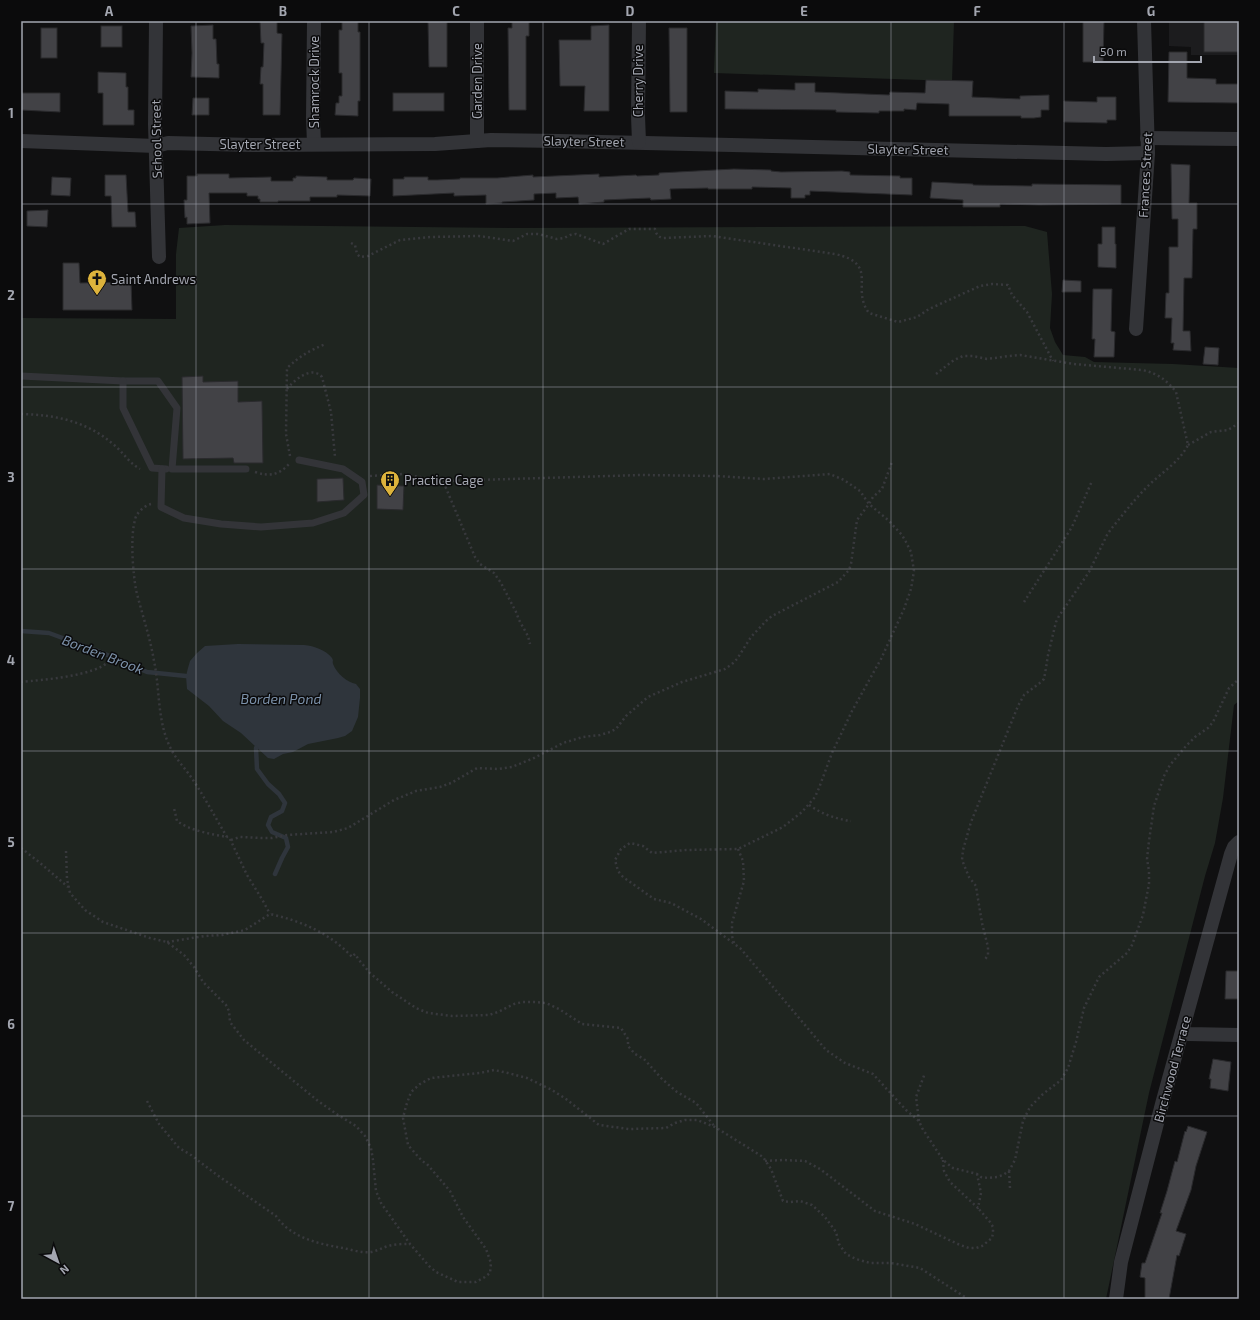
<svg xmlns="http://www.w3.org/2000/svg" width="1260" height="1320" viewBox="0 0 1260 1320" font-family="'Exo 2',sans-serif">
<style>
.built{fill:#1c1c1e}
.green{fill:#1f2520}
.water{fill:#2f353c}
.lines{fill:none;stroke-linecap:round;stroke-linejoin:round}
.stream{stroke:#2f353c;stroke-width:4.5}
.building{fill:#424246;stroke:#2a2a2d}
.path{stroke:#38393d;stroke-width:2.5;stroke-dasharray:2 3;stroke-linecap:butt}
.lane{stroke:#333438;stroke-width:7}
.street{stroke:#333438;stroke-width:14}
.grid{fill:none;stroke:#a3a6b0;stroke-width:1;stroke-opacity:0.55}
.labels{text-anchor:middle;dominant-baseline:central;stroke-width:3;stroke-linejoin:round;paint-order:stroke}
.street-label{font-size:13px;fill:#a3a6b0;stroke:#0b0b0c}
.poi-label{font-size:13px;fill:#a3a6b0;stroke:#0b0b0c;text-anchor:start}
.water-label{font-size:14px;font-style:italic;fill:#7c91a9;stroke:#0b0b0c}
.neatline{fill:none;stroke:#a3a6b0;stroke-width:1.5}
.grid-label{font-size:13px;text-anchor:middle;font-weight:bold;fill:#a3a6b0}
</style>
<rect width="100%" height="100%" fill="#101011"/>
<!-- built -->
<path class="built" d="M1169,21H1239V55H1191V47L1169,46Z"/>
<!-- green -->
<g class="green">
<path d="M716,21H954L952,81L714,73Z"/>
<path d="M225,225L517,228L1025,226L1047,232L1052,294L1050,328L1055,342L1063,355L1085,357L1094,362L1173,364L1239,368V701L1234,705L1223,798L1215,843L1205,876L1149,1093L1106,1299H21V318L176,319V254L179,228Z"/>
</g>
<!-- water -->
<path class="water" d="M238,644L304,645C314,646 326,650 332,658C334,662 332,660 333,664C337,674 347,682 356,684L360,689V698L358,717L352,731L345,736L338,738L308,744L293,752L283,754L274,759L268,758L241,733L223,721L209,706L187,689L186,676L188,668L190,661L197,653L205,646Z"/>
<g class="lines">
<!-- stream -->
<g class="stream">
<path d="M21,631L49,633L98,651L147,672L186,676"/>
<path d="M256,748L257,769L268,784L279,794L285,803L282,811L271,817L268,825L272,832L286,838L288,847L282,858L275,874"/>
</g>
</g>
<!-- building -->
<g class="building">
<path d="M260,21H277V33L282,34L280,115H263V84H260L261,67H263L264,43H261Z"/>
<path d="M342,21H358V32H360V101H358V116L335,115L336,103H339V96H342V73H339V30H342Z"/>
<path d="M428,21L447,22V67H429Z"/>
<path d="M1083,21H1104L1103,62H1083Z"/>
<rect x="1204" y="21" width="35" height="31"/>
<path d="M512,22H529V36H526V110H509L508,28H512Z"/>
<path d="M213,25V39H216L217,64H219V78L191,77L192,53L191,26Z"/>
<path d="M609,25V111H584L585,86H560L559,40H591V26Z"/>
<rect x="101" y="26" width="21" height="21"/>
<rect x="41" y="28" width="16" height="30"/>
<path d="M669,28H687V112H670Z"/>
<path d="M1169,52H1187V78L1216,79V84H1239V103L1168,102Z"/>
<path d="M98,72L126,73V87H128V110H134V125H103V93H98Z"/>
<path d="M926,80L973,81L972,97L1020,99V96L1049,95V110H1041V117L1034,118H1021V116H949V104L917,103L916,110L904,109V111H879V113L836,112V110L725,109V91L758,92V89L795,90V83H815V92L889,95L890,92L925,93Z"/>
<path d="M21,93H60V112L21,110Z"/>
<rect x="393" y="93" width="51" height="18"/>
<path d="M1097,97H1116V120H1107V123L1064,122V101L1097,102Z"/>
<path d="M193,98H209V115H192Z"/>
<path d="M1171,164L1190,165L1189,203H1197V229H1193L1192,278H1184L1183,331H1190L1191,351L1173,350L1174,343H1171L1172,318H1165L1166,293H1169V247H1178V219H1172Z"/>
<path d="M734,169L771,170V171L781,172L842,171L850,172V175L900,176V178H912V195L810,191V195H805V198H791V188L752,187V189H708V188L670,189L671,199L651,200L650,198L604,200V202L579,204L578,197L556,198V193L534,194V200L502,202V203L486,204V195L454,196V193L393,196V179H404V177H428V180H437L460,179V178H497L533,175V177L599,174V177L636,175L637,176L659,175V173Z"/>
<path d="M197,174H229V178L271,177V181H293V178H296V176L327,177V180H353L354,178L371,179L370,196L337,195V197H310V201H278V202H260V199H258V196H247V193H209L210,223L187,224V217L185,218L184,200H187V176H197Z"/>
<path d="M105,175H126L128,212H135L136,227H112L111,196H105Z"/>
<path d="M52,177L71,178L70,196L51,195Z"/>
<path d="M932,182L973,184V185L1032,186V184L1121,185V204L1039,205L1000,204V207H963V200L930,198Z"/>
<path d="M48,210L47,227L27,226V211Z"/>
<path d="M1102,227H1115V244H1116V268L1098,267V244H1102Z"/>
<path d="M63,263H79L80,283L131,282L132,310H63Z"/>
<path d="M1063,280L1081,281V292H1062Z"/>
<path d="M1093,289H1112L1111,331L1115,332L1114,357H1094L1095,339H1092Z"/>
<path d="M1205,347L1219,348L1218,365L1203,364Z"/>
<path d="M203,376V382L238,381V402L262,401L263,463H234L233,458L183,459L182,377Z"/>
<path d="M343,478L344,500L317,502V479Z"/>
<path d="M377,485L404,486L403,510L377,509Z"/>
<path d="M1226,971H1239V999H1225Z"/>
<path d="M1213,1059L1231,1062L1228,1091L1210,1088L1211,1079H1209Z"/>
<path d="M1188,1126L1207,1132L1196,1166L1191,1190L1176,1231L1186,1234L1179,1256L1177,1255L1169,1299H1145V1278L1140,1277L1142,1263H1145L1162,1213H1160L1167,1191L1175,1161L1177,1162L1185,1131L1186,1132Z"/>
</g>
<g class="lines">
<!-- path -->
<g class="path">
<path d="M351,243L355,245L357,254L360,257L368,256L400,240L430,237L479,236L513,241L527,234H538L557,239L564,238L570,235L576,234L603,244L629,229H655C656,234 658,237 663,238L712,236L835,254C880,264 850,288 869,313L898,322L917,317L929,309L980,286L992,284L1008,285L1012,295L1027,312L1053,361"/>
<path d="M936,374L954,360L963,356H973L987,359L1009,356L1020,355L1074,364L1142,370C1157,373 1167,380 1176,392L1188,445C1179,463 1159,474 1145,489C1133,501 1122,516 1111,529L1107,535L1089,572L1059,616L1056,622L1048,655L1046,668L1044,679L1041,682L1024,695L1018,706L971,822L963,850L962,860L969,877L976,886L977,893L982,923L988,947V955L984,961"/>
<path d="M287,389C294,380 312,365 322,377L331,412L335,457"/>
<path d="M21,414C56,415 86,421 113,444C123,452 129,463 140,469"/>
<path d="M1188,445L1211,432L1228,430L1239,423"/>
<path d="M290,456L286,434L287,368C300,356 310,350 326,344"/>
<path d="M255,472C270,477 279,475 290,463"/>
<path d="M370,476L402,474L443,481L475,557L480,564L494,573L501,583L516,612L519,620L528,636L530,644"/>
<path d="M443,481L642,475L717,476L764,479L830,474L844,480L860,491L869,504L888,520L902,535L906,542L911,552L914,571L911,589L904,609L881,659L852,711L832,753L819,788L815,797L802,812L783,827L738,849L686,850L652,853L643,846L630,843L621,849L615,860L618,871L623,877L654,899L671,903L701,919L741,949L826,1050L845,1063L873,1074L906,1110L919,1121L922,1128L943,1160L953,1168L977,1174L981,1177L988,1178L997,1177L1003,1175L1009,1171L1015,1160L1023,1121L1030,1107L1043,1094L1061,1080L1068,1068L1076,1042L1084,1008L1099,977L1127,953L1132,945L1143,915L1149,884V871L1147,859L1149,841L1154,806L1164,776L1170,765L1186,746L1195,737L1208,728L1213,722L1229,688L1239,679"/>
<path d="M151,504C144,506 136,513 135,520C130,538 133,572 136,590C142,614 150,637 154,661C160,689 157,720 170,747C175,758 184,767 191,777C204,796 215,817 227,837C211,834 191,831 177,821L174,808"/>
<path d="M1024,602L1072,527L1092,481"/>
<path d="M21,682C41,680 96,676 109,661"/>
<path d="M809,805C822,814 836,819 851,821"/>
<path d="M230,839L247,875L263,901L270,914"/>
<path d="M231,840L240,837L261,838H272L287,835L333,832L348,828L394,800L416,791L440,787L451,783L477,768L498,769L512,767L534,758L563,743L583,737L600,735L610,732L616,729L626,716L648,697L682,682L725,669L732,664L737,659L751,637L766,621L772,616L838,582L849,570L851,564L857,520L869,504L873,497L882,489L892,462"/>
<path d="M21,848L39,862L68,887"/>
<path d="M66,851L67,879L70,893L85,910L103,922L150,938L167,942L184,955L194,967L203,982L226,1005L229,1011L230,1022L244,1040L318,1101L338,1115L356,1126L365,1136L371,1148L373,1160L376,1191L381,1203L410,1244L429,1266L436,1272L458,1282H476L485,1277L490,1273L491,1263L486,1249L463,1217L450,1191L427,1164L422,1161L408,1145L403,1118L406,1106L411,1092L420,1084L431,1078L480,1073L494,1070L508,1073L527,1078L552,1090L566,1099L599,1125L629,1129L666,1128L675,1123L685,1120H697L715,1127L763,1157L771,1169L783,1201L790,1202L800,1201L812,1205L825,1217L836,1232L839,1244L846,1254L856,1259L870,1263H891L920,1268L968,1299"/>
<path d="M167,942L205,936L222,935L245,930L270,914C301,921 330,933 352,957L355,954L359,960L370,973L392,992L416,1008L428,1013L452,1016L489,1015L498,1012L514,1004L523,1002H535L546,1003L559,1009L582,1024L621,1028L628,1039V1046L635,1054L644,1059L662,1079L677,1092L696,1103L715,1127"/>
<path d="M734,943L732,936V923L744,881L743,861L738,849"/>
<path d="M147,1101L159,1124L179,1148L191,1155L217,1175L276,1216C291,1238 319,1244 343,1248C352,1250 362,1253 371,1252C377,1251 382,1248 388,1246C395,1244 403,1244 410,1244"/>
<path d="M919,1121L916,1097L925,1073"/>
<path d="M943,1160L944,1171L950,1182L978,1208L981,1193L977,1174"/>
<path d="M765,1161L783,1160L805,1161L820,1169L875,1211L915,1224L960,1245L969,1248H976L982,1246L992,1238L993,1233V1227L990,1222L978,1208"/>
<path d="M1009,1171L1010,1188"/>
</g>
<!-- lane -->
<g class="lane">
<path d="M21,376L123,381H158L177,408L172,469H246"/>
<path d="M123,381V408L152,468L166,469"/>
<path d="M162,469L161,507L184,518L221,524L261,527L313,523L344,513L364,495L362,482L343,469L299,460"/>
</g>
<!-- street -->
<g class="street">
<path d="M156,21L155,124L159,257"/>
<path d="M314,21L313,118L314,144"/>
<path d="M1147,138L1239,139"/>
<path d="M21,141L156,146L168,143L252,145L435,144L491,140L559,141L1106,154L1148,153"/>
<path d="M477,141V21"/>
<path d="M639,142L638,116L639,21"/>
<path d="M1136,329L1148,153L1144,21"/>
<path d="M1182,1032L1189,1034L1239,1035"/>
<path d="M1116,1299L1121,1262L1162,1104L1231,854L1234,847L1239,842"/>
</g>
</g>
<!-- grid -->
<path class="grid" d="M196,21V1299M369,21V1299M543,21V1299M717,21V1299M891,21V1299M1064,21V1299M21,204H1239M21,387H1239M21,569H1239M21,751H1239M21,933H1239M21,1116H1239"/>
<!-- icons -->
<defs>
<symbol id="church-pin" viewBox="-11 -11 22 30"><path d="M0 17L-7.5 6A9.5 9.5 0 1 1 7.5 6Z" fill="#ddb33c" stroke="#0b0b0c"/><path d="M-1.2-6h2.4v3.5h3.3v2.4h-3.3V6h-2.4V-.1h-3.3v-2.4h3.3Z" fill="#111"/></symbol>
<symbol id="building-pin" viewBox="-11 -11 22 30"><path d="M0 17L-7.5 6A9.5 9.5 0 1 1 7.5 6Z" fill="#ddb33c" stroke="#0b0b0c"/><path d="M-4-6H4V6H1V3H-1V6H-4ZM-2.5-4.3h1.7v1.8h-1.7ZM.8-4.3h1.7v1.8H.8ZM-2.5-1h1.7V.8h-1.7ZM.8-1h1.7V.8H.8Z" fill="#111"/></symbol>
</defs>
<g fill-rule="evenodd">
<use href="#church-pin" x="86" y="268" width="22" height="30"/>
<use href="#building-pin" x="379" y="469" width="22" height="30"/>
</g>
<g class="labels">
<!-- street labels -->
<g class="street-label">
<text transform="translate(477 81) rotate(-90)">Garden Drive</text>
<text transform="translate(638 81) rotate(-90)">Cherry Drive</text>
<text transform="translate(314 82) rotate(-90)">Shamrock Drive</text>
<text transform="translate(156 139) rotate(-91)">School Street</text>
<text transform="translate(584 141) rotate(1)">Slayter Street</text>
<text x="260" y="144">Slayter Street</text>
<text transform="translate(908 149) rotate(1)">Slayter Street</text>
<text transform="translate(1145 175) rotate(-87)">Frances Street</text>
<text transform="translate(1172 1069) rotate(-75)">Birchwood Terrace</text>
</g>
<!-- poi labels -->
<g class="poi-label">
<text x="111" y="279">Saint Andrews</text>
<text x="404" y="480">Practice Cage</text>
</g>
<!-- water labels -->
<g class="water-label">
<text transform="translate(103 654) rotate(21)">Borden Brook</text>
<text x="281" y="698">Borden Pond</text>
</g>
</g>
<!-- border -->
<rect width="1260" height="1320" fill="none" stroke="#0b0b0c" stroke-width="44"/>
<!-- north arrow -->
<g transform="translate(58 1262) rotate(140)" stroke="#0b0b0c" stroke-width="3" paint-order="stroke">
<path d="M0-3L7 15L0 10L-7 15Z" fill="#a3a6b0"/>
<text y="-6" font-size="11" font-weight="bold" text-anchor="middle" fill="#a3a6b0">N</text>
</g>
<!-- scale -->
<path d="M1094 56v6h107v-6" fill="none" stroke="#a3a6b0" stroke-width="2"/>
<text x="1100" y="56" font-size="12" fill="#a3a6b0" stroke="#0b0b0c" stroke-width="3" paint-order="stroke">50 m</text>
<rect x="22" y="22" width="1216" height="1276" class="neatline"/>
<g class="grid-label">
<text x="109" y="16">A</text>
<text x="283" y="16">B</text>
<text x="456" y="16">C</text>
<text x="630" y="16">D</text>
<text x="804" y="16">E</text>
<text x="977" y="16">F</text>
<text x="1151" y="16">G</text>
<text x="11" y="118">1</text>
<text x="11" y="300">2</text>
<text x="11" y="482">3</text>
<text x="11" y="665">4</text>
<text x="11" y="847">5</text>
<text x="11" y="1029">6</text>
<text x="11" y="1211">7</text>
</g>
</svg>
